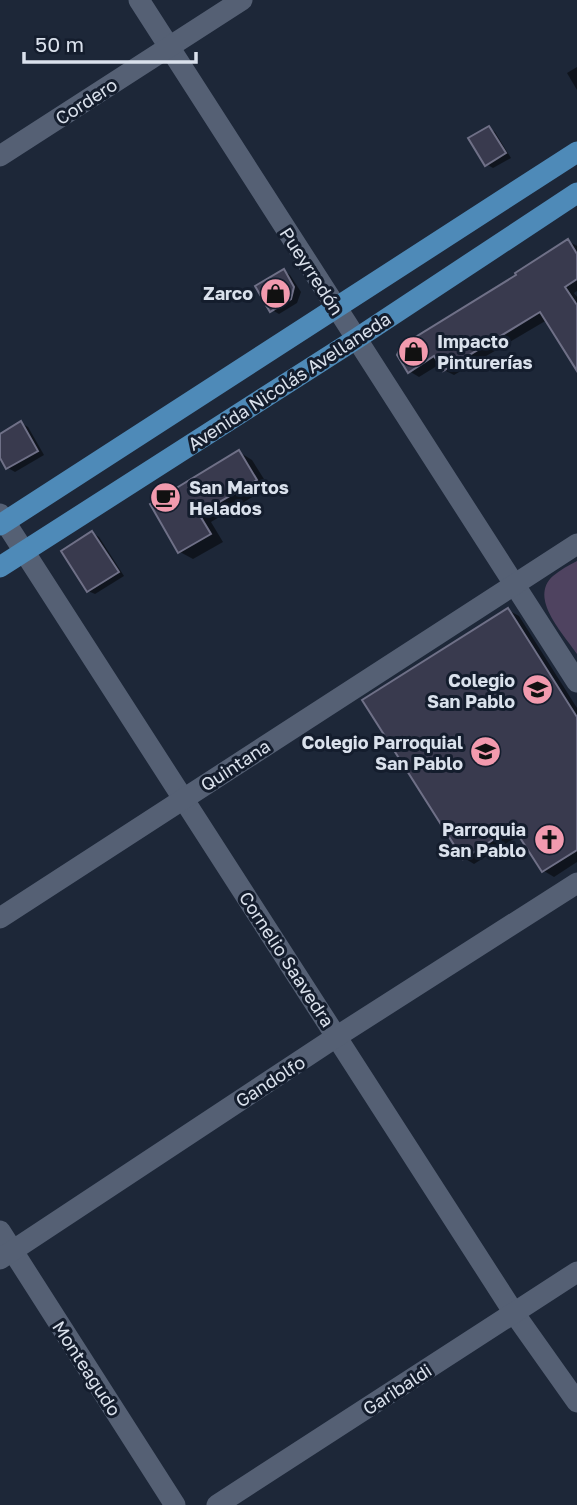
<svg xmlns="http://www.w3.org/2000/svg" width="577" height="1505" viewBox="0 0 577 1505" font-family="'Golos Text',sans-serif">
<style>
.green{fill:#4f4360}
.shadow{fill:#0007}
.building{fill:#393a4e;stroke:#6f7087;stroke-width:2}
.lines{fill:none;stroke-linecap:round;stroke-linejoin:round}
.minor{stroke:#556074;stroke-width:21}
.major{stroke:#4e8ab8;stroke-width:21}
.labels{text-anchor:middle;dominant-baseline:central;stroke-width:6;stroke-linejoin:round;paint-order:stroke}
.street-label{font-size:18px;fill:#dae1ec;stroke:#141d2d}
.poi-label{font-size:18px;font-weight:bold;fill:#dae1ec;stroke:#141d2d;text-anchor:end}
</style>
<rect width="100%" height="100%" fill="#1d2738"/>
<!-- green -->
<path class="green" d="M577,561V654C564,634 528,598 553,576C560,570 569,565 577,561Z"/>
<!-- shadow -->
<g class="shadow">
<path d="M577,67V90L567,73Z"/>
<path d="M489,128L495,132L511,158L493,168L486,164Z"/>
<path d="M568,241L577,246V291L574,293L577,297V363L547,320L454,375L444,370L440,364L419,377L409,371L518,275Z"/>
<path d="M284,271L290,275L301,292L297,303L279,314L272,310Z"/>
<path d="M21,423L28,427L44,455L15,472L8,468L0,454V436Z"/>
<path d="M239,452L252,460L269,487L211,522L223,542L193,559L180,552L152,505Z"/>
<path d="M92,533L99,537L124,576L95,594L88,591Z"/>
<path d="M508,610L519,616L577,708V862L554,877L544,871L520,835L474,864L464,858Z"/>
</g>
<!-- building -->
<g class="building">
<path d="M489,126L506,153L485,166L468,138Z"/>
<path d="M568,239L577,254V279L565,287L577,305V371L540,312L443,371L434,356L408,373L397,355L401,346L516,275L515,273Z"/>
<path d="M284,269L294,287L291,299L270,312L255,286Z"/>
<path d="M21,421L38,451L6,469L0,458V434Z"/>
<path d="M239,450L257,480L199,514L211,534L178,553L150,504Z"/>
<path d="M92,531L119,572L87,592L61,551Z"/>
<path d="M508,608L577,717V850L542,872L513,827L463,859L362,700Z"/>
</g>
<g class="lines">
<!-- minor -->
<g class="minor">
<path d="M139,0L577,682"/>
<path d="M0,156L242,0"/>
<path d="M0,514L514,1313L577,1402"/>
<path d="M0,918L577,544"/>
<path d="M0,1231L175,1505"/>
<path d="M0,1259L336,1037L577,883"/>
<path d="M217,1505L577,1272"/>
</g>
<!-- major -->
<g class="major">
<path d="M0,525L577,152"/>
<path d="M0,567L356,339L577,193"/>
</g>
</g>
<!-- icons -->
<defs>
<symbol id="shop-disc" viewBox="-11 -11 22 22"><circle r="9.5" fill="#f29aae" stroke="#141d2d"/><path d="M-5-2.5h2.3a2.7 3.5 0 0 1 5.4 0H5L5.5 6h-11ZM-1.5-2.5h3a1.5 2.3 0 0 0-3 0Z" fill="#111"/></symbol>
<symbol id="cafe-disc" viewBox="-11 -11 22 22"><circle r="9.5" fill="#f29aae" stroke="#141d2d"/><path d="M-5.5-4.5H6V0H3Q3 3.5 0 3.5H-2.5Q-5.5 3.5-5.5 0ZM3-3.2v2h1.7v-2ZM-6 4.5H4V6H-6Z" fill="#111"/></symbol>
<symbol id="school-disc" viewBox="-11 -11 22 22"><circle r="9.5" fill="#f29aae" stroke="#141d2d"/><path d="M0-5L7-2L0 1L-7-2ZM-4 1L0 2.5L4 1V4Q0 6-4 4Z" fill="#111"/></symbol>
<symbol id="church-disc" viewBox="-11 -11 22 22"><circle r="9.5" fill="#f29aae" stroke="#141d2d"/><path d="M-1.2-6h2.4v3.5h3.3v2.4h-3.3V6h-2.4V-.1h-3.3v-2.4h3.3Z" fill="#111"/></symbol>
</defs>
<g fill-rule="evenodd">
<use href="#shop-disc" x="258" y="276" width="35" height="35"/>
<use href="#shop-disc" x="396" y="334" width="35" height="35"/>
<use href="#cafe-disc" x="148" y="480" width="35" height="35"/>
<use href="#school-disc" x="520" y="672" width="35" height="35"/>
<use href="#school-disc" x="468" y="734" width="35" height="35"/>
<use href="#church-disc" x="532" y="822" width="35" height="35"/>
</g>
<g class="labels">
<!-- street labels -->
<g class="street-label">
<text transform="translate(86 101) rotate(-33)">Cordero</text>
<text transform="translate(312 271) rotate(57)">Pueyrredón</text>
<text transform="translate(289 381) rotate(-33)">Avenida Nicolás Avellaneda</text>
<text transform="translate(235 765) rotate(-33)">Quintana</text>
<text transform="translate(287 959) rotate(57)">Cornelio Saavedra</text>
<text transform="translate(270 1081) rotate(-33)">Gandolfo</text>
<text transform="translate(87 1368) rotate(57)">Monteagudo</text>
<text transform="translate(397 1389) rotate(-33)">Garibaldi</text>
</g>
<!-- poi labels -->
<g class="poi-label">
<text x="253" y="293">Zarco</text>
<text x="437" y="341" text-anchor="start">Impacto<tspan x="437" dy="21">Pinturerías</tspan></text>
<text x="189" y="487" text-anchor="start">San Martos<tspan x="189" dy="21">Helados</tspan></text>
<text x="515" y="680">Colegio<tspan x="515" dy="21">San Pablo</tspan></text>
<text x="463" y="742">Colegio Parroquial<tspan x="463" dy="21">San Pablo</tspan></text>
<text x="526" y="829">Parroquia<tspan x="526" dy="21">San Pablo</tspan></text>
</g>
</g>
<!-- scale -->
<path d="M24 52v10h172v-10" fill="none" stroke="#dae1ec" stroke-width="3.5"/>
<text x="35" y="52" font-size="21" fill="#dae1ec" stroke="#141d2d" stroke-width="5" paint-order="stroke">50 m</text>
</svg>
